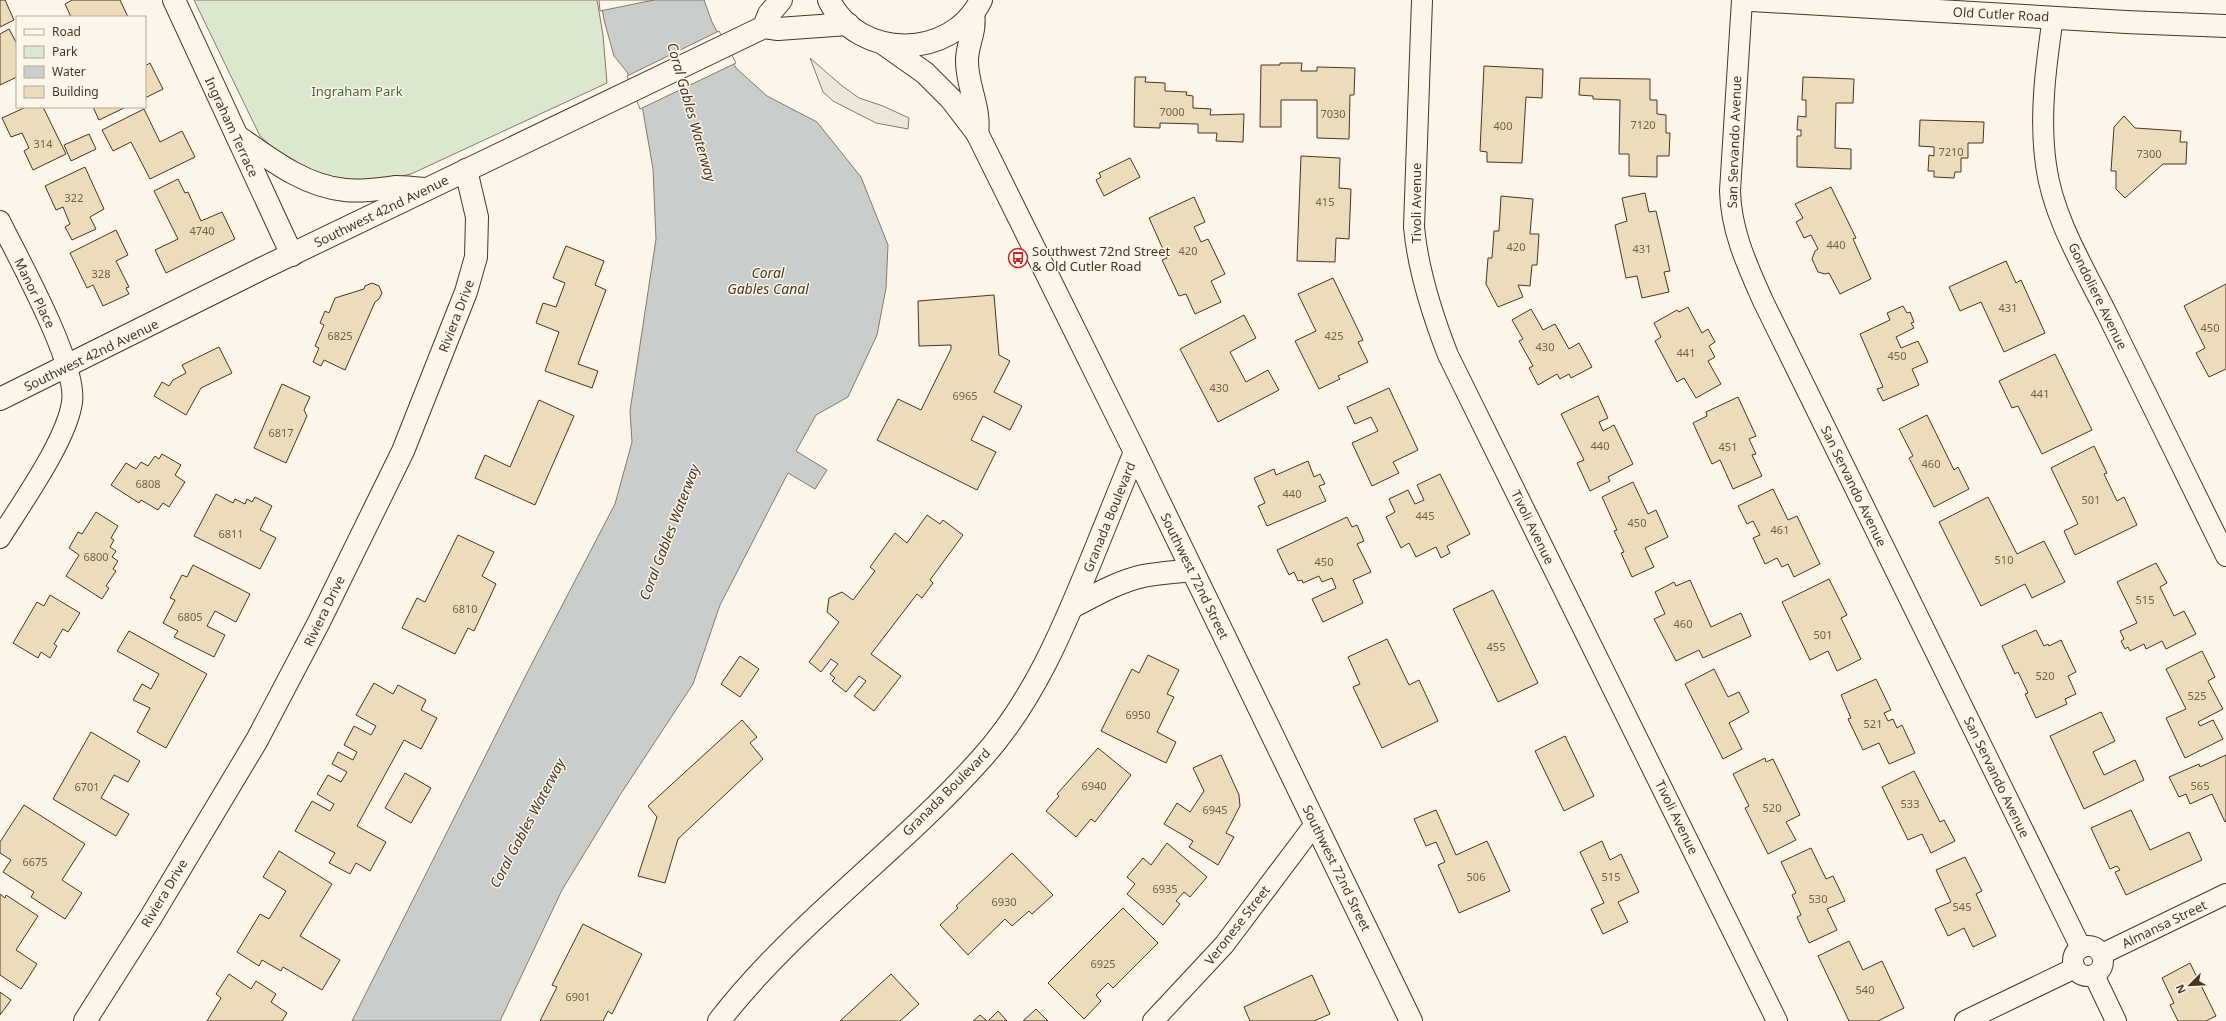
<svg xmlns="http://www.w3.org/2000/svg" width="2226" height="1021" viewBox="0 0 2226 1021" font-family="'Noto Sans',sans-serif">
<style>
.green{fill:#dce7d0;stroke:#887966}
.parking{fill:#ede7d9;stroke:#887966}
.water{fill:#c9cecd;stroke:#887966}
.pier{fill:#fbf6e9;stroke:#887966}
.building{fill:#ecdcbc;stroke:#4a3520}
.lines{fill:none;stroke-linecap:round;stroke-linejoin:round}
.street-casing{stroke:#4a3520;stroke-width:22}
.secondary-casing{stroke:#4a3520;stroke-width:24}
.street{stroke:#fbf6e9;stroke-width:20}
.secondary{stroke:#fbf6e9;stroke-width:22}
.labels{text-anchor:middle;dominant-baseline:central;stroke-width:3;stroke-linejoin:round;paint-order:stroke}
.number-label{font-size:11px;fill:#725f47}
.street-label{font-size:13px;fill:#4a3520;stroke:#fbf6e9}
.park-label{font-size:13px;fill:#436837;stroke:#fbf6e9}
.poi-label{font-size:13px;fill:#4a3520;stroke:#fbf6e9;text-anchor:start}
.water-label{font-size:14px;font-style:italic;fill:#4a3520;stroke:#fbf6e9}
</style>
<rect width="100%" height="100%" fill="#fbf6e9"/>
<!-- green -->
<path class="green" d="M194,0H597L603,35L607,83L411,174L373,182L319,177L282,156L260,136Z"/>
<!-- parking -->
<path class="parking" d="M810,58L841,85L859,98L883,106L909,118L908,129L876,123L833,101L823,92Z"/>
<!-- water -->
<path class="water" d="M601,0H704L712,22L736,68L767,96L817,122L861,177L888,245L886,288L877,335L848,397L816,415L796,451L827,470L815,489L788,473L720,605L693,684L620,795L562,890L500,1021H352L528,671L615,504L632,442L630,411L656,239L653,169L643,111L627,72L614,56L604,20Z"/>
<!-- pier -->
<g class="pier">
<path d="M599,0H654L600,11Z"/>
<path d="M719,31L736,63L640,109L627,76Z"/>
</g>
<!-- building -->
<g class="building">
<path d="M0,0H5L14,20L0,27Z"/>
<path d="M72,0H120L128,17H71L65,4Z"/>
<path d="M9,29L17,44V77L0,85V34Z"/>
<path d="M150,63L163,89L145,98V66Z"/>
<path d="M1280,63H1302L1301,71H1317V67L1355,68L1354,95H1350L1349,139L1317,138V100H1281V127H1260L1261,65H1280Z"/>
<path d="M1484,66L1543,69L1542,98L1526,97L1522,163L1487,162V152L1480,151Z"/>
<path d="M1135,77H1146L1145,82L1165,83V91L1187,92L1186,95L1193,96V108L1211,109L1210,115L1244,114L1243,142L1216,141L1217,133H1198V124L1160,123V128L1134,127Z"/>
<path d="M1803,77L1854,79L1853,103H1836L1835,148L1851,149V169L1797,167V136H1801V130H1797L1798,116L1806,117V100H1802Z"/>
<path d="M1580,78L1650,79V100H1657V114L1666,115V133H1670L1669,156H1657V177L1629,176V154H1619L1620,100L1593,99V96L1579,95Z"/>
<path d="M26,107H43L66,154L33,170L24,151L29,148L22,133L11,137L2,118Z"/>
<path d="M93,107H126L99,120Z"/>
<path d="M144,109L160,142L182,131L195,157L150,179L131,142L113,151L102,130Z"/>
<path d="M2124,116L2135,128L2181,131L2180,142H2187L2186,164H2163L2125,198L2116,189V171H2111L2114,127Z"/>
<path d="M1920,120L1984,122L1983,143H1968V158H1961V172H1955L1954,178L1934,177V171H1928L1929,155L1934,156V147L1919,146Z"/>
<path d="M89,134L96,149L71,161L64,145Z"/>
<path d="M1301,156L1340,158L1339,188L1351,189L1349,239L1336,238L1335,262L1297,261Z"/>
<path d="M1130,158L1140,177L1104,196L1096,180L1101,177L1099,173Z"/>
<path d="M85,167L104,209L90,217L96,229L72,240L65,227L70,224L63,207L56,210L45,186Z"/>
<path d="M178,179L185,193L188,192L201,221L222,212L235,239L166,273L155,250L178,239L154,191Z"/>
<path d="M1831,187L1856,238L1853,239L1871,279L1840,294L1829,273L1825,274L1818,272L1812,259L1815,251L1818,249L1811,235L1804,238L1796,222L1803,218L1795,204Z"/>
<path d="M1645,193L1649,212L1656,211L1670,271L1664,272L1669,292L1642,298L1637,276L1626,278L1615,225L1627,221L1622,198Z"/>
<path d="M1501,196L1533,199L1530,234H1539L1537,265H1532L1530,286L1518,285L1523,297L1498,307L1486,284L1488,258H1492L1494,231H1499Z"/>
<path d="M1194,197L1205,222L1194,227L1201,242L1208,239L1225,274L1211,281L1221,302L1195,314L1186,294L1179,296L1162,260L1167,258L1149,218Z"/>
<path d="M116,230L128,255L116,261L129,287L126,288L129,294L103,306L93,285L87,288L70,253Z"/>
<path d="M566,246L604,261L595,285L606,290L578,364L598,371L592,388L545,371L559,332L536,323L543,303L556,307L565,283L553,278Z"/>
<path d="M2006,261L2016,283L2021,280L2045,333L2004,352L1981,302L1960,311L1949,287Z"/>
<path d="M1333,278L1363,340L1358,342L1368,362L1338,376L1340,379L1319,389L1295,341L1316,331L1298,294Z"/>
<path d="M372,283L379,286L382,293L379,299L375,302L345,370L324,360L321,366L313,362L319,348L315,346L324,325L320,323L325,311L329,313L335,298L364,289L365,286Z"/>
<path d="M2226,284V369L2209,377L2196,353L2205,348L2184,306Z"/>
<path d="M994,295L999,355L1010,361L994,392L1022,406L1010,430L983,416L971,440L996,452L977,490L877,440L898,399L921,410L951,349V345L919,346L918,301Z"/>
<path d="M1903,306L1907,313L1910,312L1914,322L1911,323L1914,328L1896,337L1901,348L1918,341L1928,362L1912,369L1919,385L1883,401L1877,389L1883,387L1860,334L1890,320L1887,313Z"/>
<path d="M1688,307L1702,333L1708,329L1715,342L1709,346L1715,357L1708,361L1721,384L1696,398L1684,378L1677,382L1655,341L1661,337L1654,323L1677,310L1679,312Z"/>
<path d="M1531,309L1543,330L1555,324L1569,349L1579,343L1592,367L1571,378L1569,374L1560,379L1557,374L1538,385L1529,368L1533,366L1519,341L1523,339L1512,320Z"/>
<path d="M1244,315L1256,338L1230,352L1246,382L1268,370L1279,390L1218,422L1180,349Z"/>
<path d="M219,347L232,373L201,388L186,415L154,396L162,382L169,386L173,380L186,373L182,365Z"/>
<path d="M2055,354L2092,430L2042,454L2018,406L2012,408L1999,381Z"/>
<path d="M282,384L310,397L304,410L307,416L286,463L254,448Z"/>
<path d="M1389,388L1418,450L1393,462L1399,473L1372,486L1352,443L1378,431L1371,417L1355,424L1347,407Z"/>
<path d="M1598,396L1608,418L1599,422L1603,431L1614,425L1633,464L1608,477L1610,481L1590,491L1577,463L1584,460L1561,414Z"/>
<path d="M1738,397L1756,436L1749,439L1756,454L1752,455L1762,476L1733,489L1720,460L1712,464L1693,423L1707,416L1706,412Z"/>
<path d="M539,400L574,416L535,505L475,478L485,455L510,467Z"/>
<path d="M1927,415L1954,470L1958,467L1969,489L1934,507L1909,458L1913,456L1899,429Z"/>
<path d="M2094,446L2107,473L2104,474L2117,501L2124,497L2137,525L2075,555L2064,531L2078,524L2051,468Z"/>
<path d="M162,454L181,465L175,475L185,482L169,507L163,503L158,510L141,500L139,503L111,485L126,463L136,469L141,462L148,466L155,456L159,459Z"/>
<path d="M1308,461L1314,477L1320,474L1325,484L1319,486L1326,501L1267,526L1258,506L1265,503L1254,478L1274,469L1276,475Z"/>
<path d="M1440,474L1470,534L1447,546L1450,553L1441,558L1436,547L1416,557L1409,543L1401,548L1386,517L1395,512L1389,499L1408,490L1415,504L1424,500L1417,485Z"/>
<path d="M1633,482L1648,514L1656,510L1668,537L1645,548L1654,567L1632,577L1621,553L1624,552L1614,531L1617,530L1602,497Z"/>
<path d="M1773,489L1788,520L1797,516L1820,564L1794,577L1788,564L1782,567L1777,558L1765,564L1753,538L1760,535L1753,521L1747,524L1738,506Z"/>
<path d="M216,494L233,503L235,499L245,504L247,499L252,502L255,497L272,506L260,530L276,538L260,569L194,536Z"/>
<path d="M1988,497L2017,554L2044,541L2065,582L2032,598L2025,584L1981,606L1939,522Z"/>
<path d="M96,512L118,526L111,538L114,540L110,547L116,551L112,557L118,561L113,569L116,571L106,586L109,588L102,599L66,576L79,555L69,548L78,532L82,534Z"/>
<path d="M927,515L940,524L943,520L963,535L930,580L933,583L922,598L917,594L871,654L901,676L874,711L854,696L866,681L859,676L846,692L832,681L835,678L830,674L838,664L831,659L821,672L809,662L839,622L827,612L829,598L842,592L853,600L875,571L870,567L895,533L907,543Z"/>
<path d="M1347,517L1352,527L1357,525L1364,541L1357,544L1371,572L1353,580L1363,603L1323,622L1312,599L1336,588L1332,578L1322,582L1319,576L1303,583L1302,580L1298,581L1294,572L1289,575L1277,550Z"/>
<path d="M458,535L494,552L482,576L496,584L474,631L468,628L455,654L402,628L417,598L425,602Z"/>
<path d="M2156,563L2167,583L2160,587L2174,616L2184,611L2196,634L2166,649L2162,641L2146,649L2144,644L2130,651L2128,647L2125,649L2121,641L2124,639L2120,631L2137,623L2117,582Z"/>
<path d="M193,565L250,594L236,622L215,611L207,626L225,635L214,657L174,637L178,631L163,623L175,600L170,598L182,575L187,577Z"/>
<path d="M1829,579L1847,615L1841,618L1861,659L1837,671L1828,651L1810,660L1782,602Z"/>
<path d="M1690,580L1711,627L1741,613L1751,636L1703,658L1699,650L1676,661L1654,619L1665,614L1655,592L1674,582L1676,586Z"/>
<path d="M1493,590L1538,683L1498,702L1453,609Z"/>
<path d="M50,595L80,613L68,632L63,629L54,644L57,646L50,658L41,652L38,658L13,643L37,602L44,606Z"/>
<path d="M2036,630L2044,646L2048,644L2049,646L2061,640L2076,672L2068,676L2076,694L2065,699L2067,704L2036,718L2025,694L2028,693L2018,672L2015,674L2002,646Z"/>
<path d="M129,631L207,674L166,748L137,732L150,708L133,700L142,684L151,689L159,674L117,651Z"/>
<path d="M1387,639L1409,685L1419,680L1438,721L1382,748L1353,687L1360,684L1348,657Z"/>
<path d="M2202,651L2215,677L2208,681L2223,709L2198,722L2200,726L2213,720L2223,739L2185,758L2166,718L2186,709L2166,669Z"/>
<path d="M1148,655L1179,670L1167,694L1174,697L1157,732L1176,742L1166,763L1101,731L1132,669L1139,673Z"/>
<path d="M740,656L759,669L740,697L721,684Z"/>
<path d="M1714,669L1728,697L1739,692L1749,712L1729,723L1742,749L1723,759L1685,684Z"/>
<path d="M1876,679L1891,710L1884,713L1888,721L1893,719L1897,728L1902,725L1915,753L1889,764L1879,743L1863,750L1848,719L1851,718L1841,695Z"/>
<path d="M374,683L393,694L398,685L426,700L421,710L437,718L421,749L404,740L357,826L386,842L370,871L356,863L350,874L329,863L335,853L295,831L312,801L330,811L334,804L317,794L328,775L341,782L347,772L332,764L338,752L353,760L357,752L344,745L354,726L371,735L376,726L356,715Z"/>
<path d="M2101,712L2115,741L2093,752L2104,775L2135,760L2144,780L2084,809L2050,736Z"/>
<path d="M742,720L757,737L750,743L763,759L678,839L665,883L638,876L657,817L648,806Z"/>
<path d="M91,732L140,761L128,782L114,775L101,798L129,814L116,836L53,799Z"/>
<path d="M1565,736L1594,796L1564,811L1535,751Z"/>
<path d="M1098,748L1131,775L1095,822L1091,819L1076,837L1046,811L1059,796L1057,794Z"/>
<path d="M1221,755L1239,795L1240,806L1226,833L1234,837L1218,865L1189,847L1193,841L1164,824L1177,803L1190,812L1204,791L1193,768Z"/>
<path d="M2226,755V821L2225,822L2212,794L2190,804L2186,794L2179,797L2169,777L2199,764L2200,767Z"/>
<path d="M1765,758L1766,762L1773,759L1800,815L1786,822L1796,840L1768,854L1745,808L1749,806L1733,774Z"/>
<path d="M1914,771L1940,822L1944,820L1955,841L1931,853L1922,834L1908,840L1882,787Z"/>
<path d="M405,773L431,788L411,823L385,808Z"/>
<path d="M24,805L85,844L62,880L82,893L65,919L31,897L34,892L3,872L11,860L0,853V842Z"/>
<path d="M1436,810L1456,855L1487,841L1510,891L1459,913L1438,865L1445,862L1436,842L1426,846L1414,819Z"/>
<path d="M2131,810L2150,850L2189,832L2202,860L2126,895L2115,872L2120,870L2117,866L2110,869L2091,828Z"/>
<path d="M1602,841L1610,860L1621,854L1639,892L1618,902L1628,922L1603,934L1591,909L1604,903L1580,852Z"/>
<path d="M1167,843L1207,877L1190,897L1184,892L1176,901L1180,904L1163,925L1127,894L1135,884L1127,877L1143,858L1151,865Z"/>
<path d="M1811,848L1826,879L1833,876L1845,901L1827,909L1837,930L1809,943L1797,917L1801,915L1792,895L1796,893L1781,862Z"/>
<path d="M279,851L332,884L300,936L340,960L322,990L283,967L281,971L262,960L259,966L237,952L260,914L269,919L286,891L263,877Z"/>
<path d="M1012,853L1053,895L1032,914L1029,911L1012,926L1005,919L968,955L940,925L958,908L956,906Z"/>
<path d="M1965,857L1982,891L1976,894L1996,936L1973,947L1964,928L1948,936L1935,909L1951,902L1936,870Z"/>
<path d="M0,894L5,898L6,895L38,916L16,950L37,964L21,989L0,975Z"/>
<path d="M1123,908L1158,943L1113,988L1108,983L1096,995L1101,1001L1084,1019L1048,983Z"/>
<path d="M583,924L642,954L612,1014L608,1011L603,1021H540L557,987L552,985Z"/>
<path d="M1849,941L1863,970L1882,961L1904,1008L1878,1021H1849L1818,956Z"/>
<path d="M2190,963L2216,1016L2206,1021H2178L2170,1005L2174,1003L2162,978Z"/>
<path d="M229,974L251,989L256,981L276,994L271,1002L287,1013L282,1021H207L221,998L216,994Z"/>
<path d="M891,974L919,1004L900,1021H840Z"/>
<path d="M1312,975L1330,1014L1314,1021H1250L1244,1007Z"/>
<path d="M0,992L11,1000L0,1015Z"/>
<path d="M1036,1009L1048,1021H1023Z"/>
<path d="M998,1011L1007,1021H988Z"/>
<path d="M980,1015L987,1021H973Z"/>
</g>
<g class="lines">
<defs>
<g id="street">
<path d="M1422,0L1414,227C1418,271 1432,314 1448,355L1777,1021"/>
<path d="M1742,0L1730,191C1731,231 1747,265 1763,301L2081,948"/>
<path d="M2053,17C2046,65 2039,116 2046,165C2053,219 2086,271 2110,320C2149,399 2187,477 2226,556"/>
<path d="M0,221C18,258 78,365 72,402C67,440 21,504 0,538"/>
<circle cx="2088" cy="961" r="15"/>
<path d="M2102,954L2226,894"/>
<path d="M2094,975L2116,1021"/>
<path d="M1153,1021L1224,945L1315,824"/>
<path d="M1965,1021L2075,968"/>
</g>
<g id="secondary">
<path d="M174,0L292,255"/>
<path d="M829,0C858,61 952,60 981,0"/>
<path d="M1751,0L2126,22L2226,26"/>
<path d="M973,13C976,32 968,41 967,59C966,85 981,108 977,133"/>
<path d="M764,27L769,14L781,0"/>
<path d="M884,44L925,73L951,99L977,133L1135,452L1411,1021"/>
<path d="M237,136C270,159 304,186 345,190C362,192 379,189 396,187C405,187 415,188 424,189"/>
<path d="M0,399L259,270L764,27L778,29L848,24"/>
<path d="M1072,607C1095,595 1117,582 1143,576C1159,573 1176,572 1192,570"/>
<path d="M85,1021L151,917L257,740L319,622L403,451L466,292L476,257L477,217L466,170"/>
<path d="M719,1021C795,923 899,851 981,759C1033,702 1063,629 1092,558C1106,523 1121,487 1135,452"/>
</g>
</defs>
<!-- street casing -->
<use href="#street" class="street-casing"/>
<!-- secondary casing -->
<use href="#secondary" class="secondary-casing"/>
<!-- street -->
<use href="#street" class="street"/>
<!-- secondary -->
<use href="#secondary" class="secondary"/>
</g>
<!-- icons -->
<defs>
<symbol id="bus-ring" viewBox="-11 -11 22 22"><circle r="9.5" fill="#fbf6e9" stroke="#c62828" stroke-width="1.5"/><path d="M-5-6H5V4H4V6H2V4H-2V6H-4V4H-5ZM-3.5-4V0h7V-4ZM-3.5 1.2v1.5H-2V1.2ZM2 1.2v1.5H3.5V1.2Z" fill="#c62828"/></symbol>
</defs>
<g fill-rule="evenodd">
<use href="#bus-ring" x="1007" y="247" width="22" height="22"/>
</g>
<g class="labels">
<!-- number labels -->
<g class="number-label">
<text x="1172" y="111">7000</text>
<text x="1333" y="113">7030</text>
<text x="1643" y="124">7120</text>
<text x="1503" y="125">400</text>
<text x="43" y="143">314</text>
<text x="1951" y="151">7210</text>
<text x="2149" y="153">7300</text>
<text x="74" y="197">322</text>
<text x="1325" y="201">415</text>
<text x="202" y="230">4740</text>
<text x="1836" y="244">440</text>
<text x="1516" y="246">420</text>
<text x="1642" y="248">431</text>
<text x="1188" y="250">420</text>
<text x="101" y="273">328</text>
<text x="2008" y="307">431</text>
<text x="2210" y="327">450</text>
<text x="340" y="335">6825</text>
<text x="1334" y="335">425</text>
<text x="1545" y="346">430</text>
<text x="1686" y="352">441</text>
<text x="1897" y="355">450</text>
<text x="1219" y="387">430</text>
<text x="2040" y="393">441</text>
<text x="965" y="395">6965</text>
<text x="281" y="432">6817</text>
<text x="1600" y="445">440</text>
<text x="1728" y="446">451</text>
<text x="1931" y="463">460</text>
<text x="148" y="483">6808</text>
<text x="1292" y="493">440</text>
<text x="2091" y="499">501</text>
<text x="1425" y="515">445</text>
<text x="1637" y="522">450</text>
<text x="1780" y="529">461</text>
<text x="231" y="533">6811</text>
<text x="96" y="556">6800</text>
<text x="2004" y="559">510</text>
<text x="1324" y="561">450</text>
<text x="2145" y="599">515</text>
<text x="465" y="608">6810</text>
<text x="190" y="616">6805</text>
<text x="1683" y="623">460</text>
<text x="1823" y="634">501</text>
<text x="1496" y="646">455</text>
<text x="2045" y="675">520</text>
<text x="2197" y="695">525</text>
<text x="1138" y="714">6950</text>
<text x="1873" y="723">521</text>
<text x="1094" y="785">6940</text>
<text x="2200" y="785">565</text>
<text x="87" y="786">6701</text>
<text x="1910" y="803">533</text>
<text x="1772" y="807">520</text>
<text x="1215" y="809">6945</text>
<text x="35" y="861">6675</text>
<text x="1476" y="876">506</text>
<text x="1611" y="876">515</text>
<text x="1165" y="888">6935</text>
<text x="1818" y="898">530</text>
<text x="1004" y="901">6930</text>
<text x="1962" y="906">545</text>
<text x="1103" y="963">6925</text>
<text x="1865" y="989">540</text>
<text x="578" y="996">6901</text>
</g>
<!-- street labels -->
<g class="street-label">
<text transform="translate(2001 14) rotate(3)">Old Cutler Road</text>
<text transform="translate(232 127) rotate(65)">Ingraham Terrace</text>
<text transform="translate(1734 142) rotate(-88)">San Servando Avenue</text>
<text transform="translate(1416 203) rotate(-90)">Tivoli Avenue</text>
<text transform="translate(381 211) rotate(-26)">Southwest 42nd Avenue</text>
<text transform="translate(35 293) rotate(64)">Manor Place</text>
<text transform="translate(2098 296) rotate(64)">Gondoliere Avenue</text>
<text transform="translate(456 316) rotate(-69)">Riviera Drive</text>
<text transform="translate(91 355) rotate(-26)">Southwest 42nd Avenue</text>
<text transform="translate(1854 486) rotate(64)">San Servando Avenue</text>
<text transform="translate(1109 517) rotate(-68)">Granada Boulevard</text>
<text transform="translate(1533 527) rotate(64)">Tivoli Avenue</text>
<text transform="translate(1195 576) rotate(64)">Southwest 72nd Street</text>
<text transform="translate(324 611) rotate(-64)">Riviera Drive</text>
<text transform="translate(1997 777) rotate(64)">San Servando Avenue</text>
<text transform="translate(946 792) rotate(-45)">Granada Boulevard</text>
<text transform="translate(1677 817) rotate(64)">Tivoli Avenue</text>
<text transform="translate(1337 868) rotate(64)">Southwest 72nd Street</text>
<text transform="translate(164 893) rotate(-59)">Riviera Drive</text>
<text transform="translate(2164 924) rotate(-26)">Almansa Street</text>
<text transform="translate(1237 925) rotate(-52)">Veronese Street</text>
</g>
<!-- park labels -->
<g class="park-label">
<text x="357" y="91">Ingraham Park</text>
</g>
<!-- poi labels -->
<g class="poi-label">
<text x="1032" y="251">Southwest 72nd Street<tspan x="1032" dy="15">&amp; Old Cutler Road</tspan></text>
</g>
<!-- water labels -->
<g class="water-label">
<text transform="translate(692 112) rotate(74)">Coral Gables Waterway</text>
<text x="768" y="272">Coral<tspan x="768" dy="16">Gables Canal</tspan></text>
<text transform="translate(669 532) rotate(-69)">Coral Gables Waterway</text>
<text transform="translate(527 823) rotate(-62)">Coral Gables Waterway</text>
</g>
</g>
<!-- legend -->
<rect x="16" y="16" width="130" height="92" fill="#fbf6e9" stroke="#b4a999"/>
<rect x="24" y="29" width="20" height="6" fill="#fbf6e9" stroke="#b4a999"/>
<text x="52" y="36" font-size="12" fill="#4a3520">Road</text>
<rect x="24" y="46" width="20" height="12" fill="#dce7d0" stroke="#b4a999"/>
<text x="52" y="56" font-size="12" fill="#4a3520">Park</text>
<rect x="24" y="66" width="20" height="12" fill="#c9cecd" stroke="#b4a999"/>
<text x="52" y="76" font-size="12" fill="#4a3520">Water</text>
<rect x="24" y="86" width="20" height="12" fill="#ecdcbc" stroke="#b4a999"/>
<text x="52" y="96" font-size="12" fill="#4a3520">Building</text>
<!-- north arrow -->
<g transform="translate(2190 985) rotate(246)" stroke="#fbf6e9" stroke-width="3" paint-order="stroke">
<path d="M0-3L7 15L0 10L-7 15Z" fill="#4a3520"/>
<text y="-6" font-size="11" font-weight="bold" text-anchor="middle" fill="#4a3520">N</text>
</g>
</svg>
